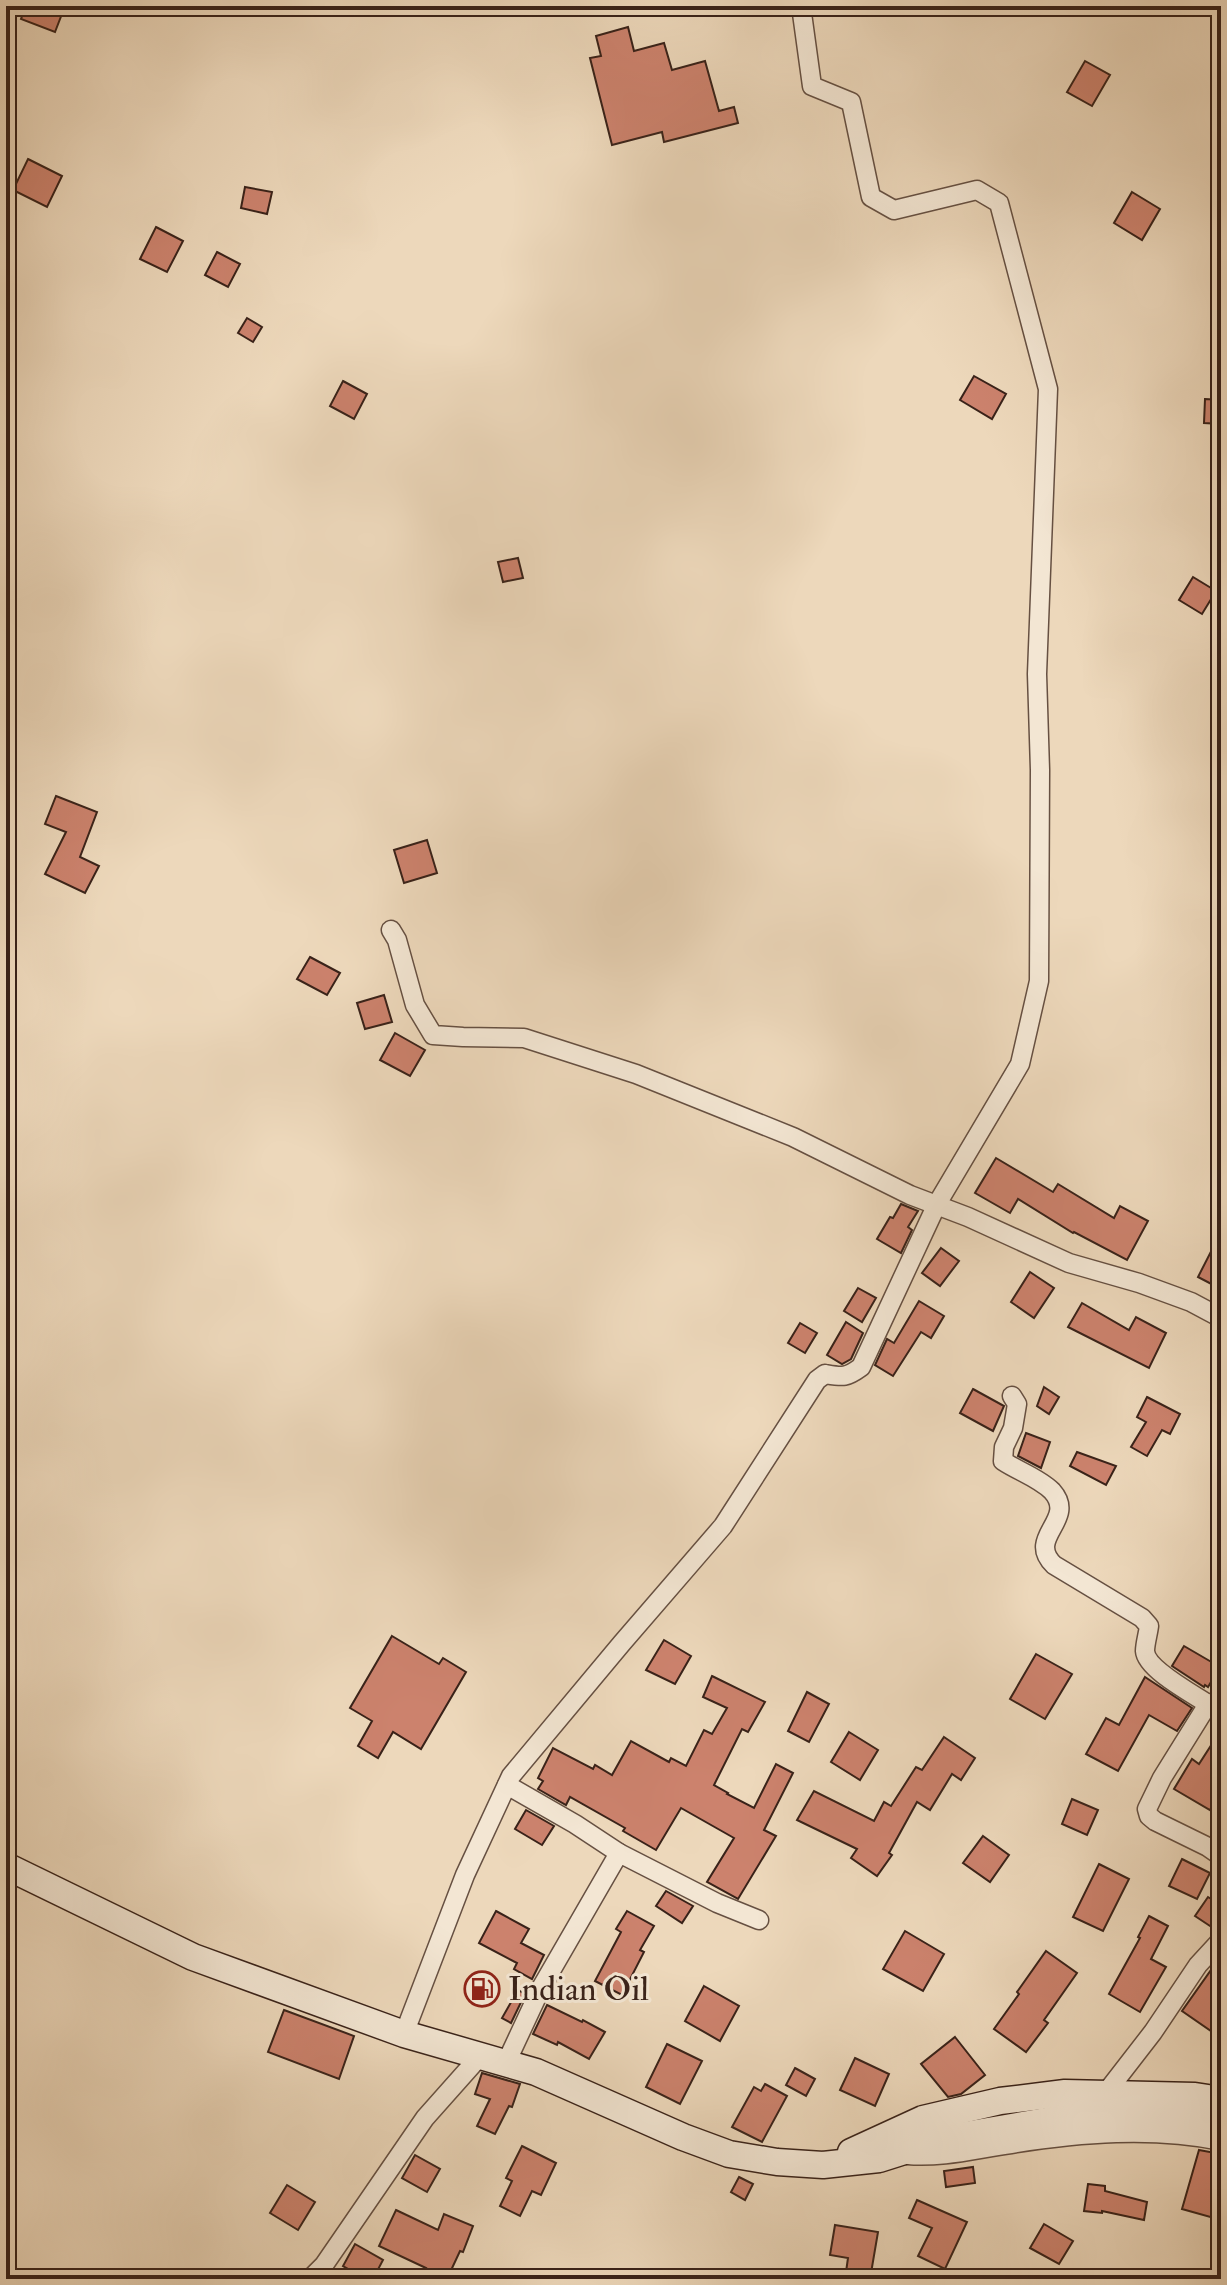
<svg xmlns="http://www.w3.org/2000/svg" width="1227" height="2285" viewBox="0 0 1227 2285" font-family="'IM FELL Double Pica',serif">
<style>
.building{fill:#cc826d;stroke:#392219;stroke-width:2}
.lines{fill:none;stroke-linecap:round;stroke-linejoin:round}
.minor-casing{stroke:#665042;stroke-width:21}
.secondary-casing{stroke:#392219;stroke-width:29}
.minor{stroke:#f3e6d3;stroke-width:18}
.secondary{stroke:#f3e6d3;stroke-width:26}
.labels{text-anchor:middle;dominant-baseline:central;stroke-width:6;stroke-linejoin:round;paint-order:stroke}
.poi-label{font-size:34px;fill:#392219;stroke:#f3e6d3;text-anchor:start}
</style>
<rect width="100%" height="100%" fill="#edd8bb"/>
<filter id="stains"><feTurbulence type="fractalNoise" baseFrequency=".0025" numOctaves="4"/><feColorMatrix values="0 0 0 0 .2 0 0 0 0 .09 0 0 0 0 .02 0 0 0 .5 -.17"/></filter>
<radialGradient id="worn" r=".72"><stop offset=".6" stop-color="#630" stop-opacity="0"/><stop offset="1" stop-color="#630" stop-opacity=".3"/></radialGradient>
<!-- building -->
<g class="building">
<path d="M26,6H65L55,32L21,19Z"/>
<path d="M628,27L634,51L664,43L672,70L705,61L719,111L734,107L738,123L664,142L662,132L612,145L590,58L601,56L596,36Z"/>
<path d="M1085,61L1110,75L1092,106L1067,92Z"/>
<path d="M28,159L62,176L47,207L13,190Z"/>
<path d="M245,187L272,192L267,214L241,208Z"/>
<path d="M1132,192L1160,209L1142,240L1114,223Z"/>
<path d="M156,227L183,241L167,272L140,259Z"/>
<path d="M217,252L240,264L228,287L205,275Z"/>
<path d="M247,318L262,327L253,342L238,333Z"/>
<path d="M974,376L1006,394L992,419L960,400Z"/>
<path d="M343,381L367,394L354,419L330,406Z"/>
<path d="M1205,399L1221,400V424L1204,423Z"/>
<path d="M518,558L523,578L503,582L498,562Z"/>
<path d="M1193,577L1216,591L1202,614L1179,600Z"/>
<path d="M56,796L97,812L80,857L99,866L85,893L45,874L66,832L45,824Z"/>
<path d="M427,840L437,873L404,883L394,850Z"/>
<path d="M310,957L340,973L327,995L297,979Z"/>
<path d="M384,995L392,1022L365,1029L357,1003Z"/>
<path d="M395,1033L425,1050L410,1076L380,1060Z"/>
<path d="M996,1158L1053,1192L1058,1184L1114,1218L1120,1206L1148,1221L1127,1260L1074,1232L1073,1233L1018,1199L1010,1213L975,1193Z"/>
<path d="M901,1204L918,1211L908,1227L912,1230L901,1253L877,1239L890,1217L893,1218Z"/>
<path d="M1221,1232V1289L1198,1277Z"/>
<path d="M941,1248L959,1261L940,1286L922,1273Z"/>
<path d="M1030,1272L1054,1288L1034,1318L1011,1302Z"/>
<path d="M858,1288L876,1298L862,1322L844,1311Z"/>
<path d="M919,1301L944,1316L931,1338L921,1332L893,1376L875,1365L887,1339L894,1343Z"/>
<path d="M1082,1303L1129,1330L1136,1317L1166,1333L1149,1368L1068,1327Z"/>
<path d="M846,1322L863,1333L851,1359L842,1364L827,1355Z"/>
<path d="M800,1323L817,1333L805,1353L788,1343Z"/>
<path d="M1044,1387L1059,1397L1049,1414L1037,1406Z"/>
<path d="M973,1389L1004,1406L993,1431L960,1413Z"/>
<path d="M1147,1397L1180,1414L1170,1434L1162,1430L1147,1456L1131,1447L1146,1422L1137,1417Z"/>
<path d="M1026,1433L1050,1442L1041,1468L1018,1456Z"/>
<path d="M1077,1452L1116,1466L1106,1485L1070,1466Z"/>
<path d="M392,1636L439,1664L443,1658L466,1672L421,1749L393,1732L378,1758L358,1746L372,1721L350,1708Z"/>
<path d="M664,1640L691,1656L675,1684L646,1670Z"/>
<path d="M1184,1646L1220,1667L1208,1687L1205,1685L1204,1687L1172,1666Z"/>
<path d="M1036,1654L1072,1674L1045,1719L1010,1699Z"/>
<path d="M712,1676L765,1702L748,1732L742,1729L714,1785L728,1793L727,1794L754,1808L776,1764L793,1773L764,1830L776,1836L738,1899L707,1882L734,1838L681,1808L656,1850L623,1831L625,1828L570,1797L566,1805L538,1789L543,1781L538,1778L553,1748L593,1769L595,1765L612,1775L631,1741L669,1762L671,1758L686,1766L704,1730L712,1734L727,1708L703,1697Z"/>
<path d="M1145,1677L1192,1708L1177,1731L1149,1715L1118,1771L1086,1754L1106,1718L1119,1725Z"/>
<path d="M807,1692L829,1704L809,1742L788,1731Z"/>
<path d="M1221,1730V1790L1210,1810L1174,1789L1192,1759L1199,1764Z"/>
<path d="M849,1732L878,1750L860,1780L831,1762Z"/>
<path d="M944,1737L975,1758L961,1780L952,1774L930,1810L917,1802L889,1853L892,1855L877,1876L851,1858L857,1849L797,1820L814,1791L874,1821L884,1802L891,1806L916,1767L922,1770Z"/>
<path d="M1072,1799L1098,1810L1087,1835L1062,1824Z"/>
<path d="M526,1810L554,1826L542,1845L515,1829Z"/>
<path d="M983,1836L1009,1855L990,1882L963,1863Z"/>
<path d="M1182,1859L1210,1873L1197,1899L1169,1886Z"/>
<path d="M1099,1864L1129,1879L1103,1931L1073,1917Z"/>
<path d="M666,1891L693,1906L682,1923L656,1906Z"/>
<path d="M1208,1897L1221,1905V1911L1210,1926L1195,1916Z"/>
<path d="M496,1911L529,1929L521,1943L544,1955L532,1979L514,1969L517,1963L479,1943Z"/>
<path d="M627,1911L654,1926L640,1950L644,1952L622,1995L595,1981L621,1932L616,1929Z"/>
<path d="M1149,1916L1168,1926L1151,1959L1166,1967L1140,2012L1109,1994L1140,1938L1138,1937Z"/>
<path d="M905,1931L944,1954L923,1991L883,1969Z"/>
<path d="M1046,1951L1077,1973L1044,2020L1048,2023L1026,2052L994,2029L1019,1994L1017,1992Z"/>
<path d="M1211,1970L1221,1977V2038L1182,2011Z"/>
<path d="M704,1986L739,2006L720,2041L685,2021Z"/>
<path d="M518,1990L525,1994L511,2023L502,2018Z"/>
<path d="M547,2005L582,2022L583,2020L605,2032L589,2059L558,2042L557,2045L533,2034Z"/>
<path d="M284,2010L354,2036L339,2079L268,2052Z"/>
<path d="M955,2037L985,2075L961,2094L948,2097L921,2064Z"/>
<path d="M667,2044L702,2061L680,2104L646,2087Z"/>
<path d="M855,2058L889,2074L875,2106L840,2090Z"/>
<path d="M795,2068L815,2079L806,2096L786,2085Z"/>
<path d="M482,2073L520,2084L512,2107L509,2106L495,2134L477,2126L490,2099L475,2094Z"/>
<path d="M765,2084L787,2096L762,2142L732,2127L754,2087L761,2091Z"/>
<path d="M522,2146L556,2163L541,2195L532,2191L520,2216L500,2206L512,2181L506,2178Z"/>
<path d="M1199,2150L1221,2154V2220L1182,2209Z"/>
<path d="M415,2155L440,2169L427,2192L402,2178Z"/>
<path d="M973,2167L975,2183L946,2187L944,2171Z"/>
<path d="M739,2177L753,2184L745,2200L731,2192Z"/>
<path d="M1088,2184L1105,2186V2191L1147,2202L1144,2220L1102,2211V2213L1084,2211Z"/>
<path d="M287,2185L315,2202L298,2230L270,2213Z"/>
<path d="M917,2200L967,2222L945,2269L918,2256L932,2228L909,2218Z"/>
<path d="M396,2210L438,2230L444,2214L473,2226L463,2252L460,2251L447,2279H437L423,2273L426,2268L379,2246Z"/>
<path d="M1044,2224L1073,2241L1059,2264L1030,2248Z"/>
<path d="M835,2225L878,2232L870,2279H845L848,2258L830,2255Z"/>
<path d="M355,2244L383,2260L373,2279H366L343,2266Z"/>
</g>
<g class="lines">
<defs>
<g id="minor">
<path d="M391,930L397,940L415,1005L433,1035L463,1037L524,1038L636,1074L793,1137L910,1195L968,1217L1069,1263L1139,1283L1191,1302L1221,1318"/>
<path d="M1012,1396L1017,1404L1013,1428L1004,1447L1003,1461C1018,1471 1039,1478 1052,1491C1078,1520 1025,1537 1054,1565L1142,1618L1149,1626C1148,1634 1145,1644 1145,1651C1146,1669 1193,1694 1208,1704"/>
<path d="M1221,1701L1208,1704L1162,1778L1147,1809L1149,1816L1155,1821L1208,1847L1221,1856"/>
<path d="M507,1785L575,1824L619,1853"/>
<path d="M404,2034L465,1875L511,1776L622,1643L723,1526L817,1380L825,1374C843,1377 846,1378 861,1367L937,1204L1020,1064L1039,981L1040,770L1037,674L1048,389L999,203L977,190L894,210L871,197L851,102L812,86L801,6"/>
<path d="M506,2063L541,1988L619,1853L717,1903L759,1920"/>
<path d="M1105,2094L1153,2032L1198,1965L1221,1940"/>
<path d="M907,2155C943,2158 975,2149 1011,2144C1080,2133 1152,2127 1221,2141"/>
<path d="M310,2279L324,2265L425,2118L481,2055"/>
</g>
<g id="secondary">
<path d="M6,1866L193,1957L404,2034L536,2072L683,2137L729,2154L777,2162L823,2165L879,2159L942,2139L1087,2114L1221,2120"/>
<path d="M851,2152L923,2119L1000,2101L1065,2093L1195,2096L1221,2100"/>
</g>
</defs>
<!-- minor casing -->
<use href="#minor" class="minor-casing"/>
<!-- secondary casing -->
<use href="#secondary" class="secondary-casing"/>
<!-- minor -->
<use href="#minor" class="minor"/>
<!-- secondary -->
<use href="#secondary" class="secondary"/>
</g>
<!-- icons -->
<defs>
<symbol id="fuel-ring" viewBox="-11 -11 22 22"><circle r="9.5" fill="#f3e6d3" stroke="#8f2418" stroke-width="1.5"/><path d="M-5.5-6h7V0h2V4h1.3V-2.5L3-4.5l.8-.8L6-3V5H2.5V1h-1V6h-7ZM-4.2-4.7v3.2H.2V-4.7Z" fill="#8f2418"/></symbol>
</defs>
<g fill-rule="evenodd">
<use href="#fuel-ring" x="462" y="1969" width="40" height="40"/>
</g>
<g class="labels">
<!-- poi labels -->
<g class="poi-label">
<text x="508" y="1989">Indian Oil</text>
</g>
</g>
<!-- margin -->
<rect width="1227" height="2285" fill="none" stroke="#edd8bb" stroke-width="32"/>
<rect x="8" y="8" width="1211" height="2269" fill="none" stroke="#392219" stroke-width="4"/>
<rect x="16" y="16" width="1195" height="2253" fill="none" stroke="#392219" stroke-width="2"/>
<rect width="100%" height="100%" filter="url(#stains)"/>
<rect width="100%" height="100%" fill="url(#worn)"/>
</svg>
